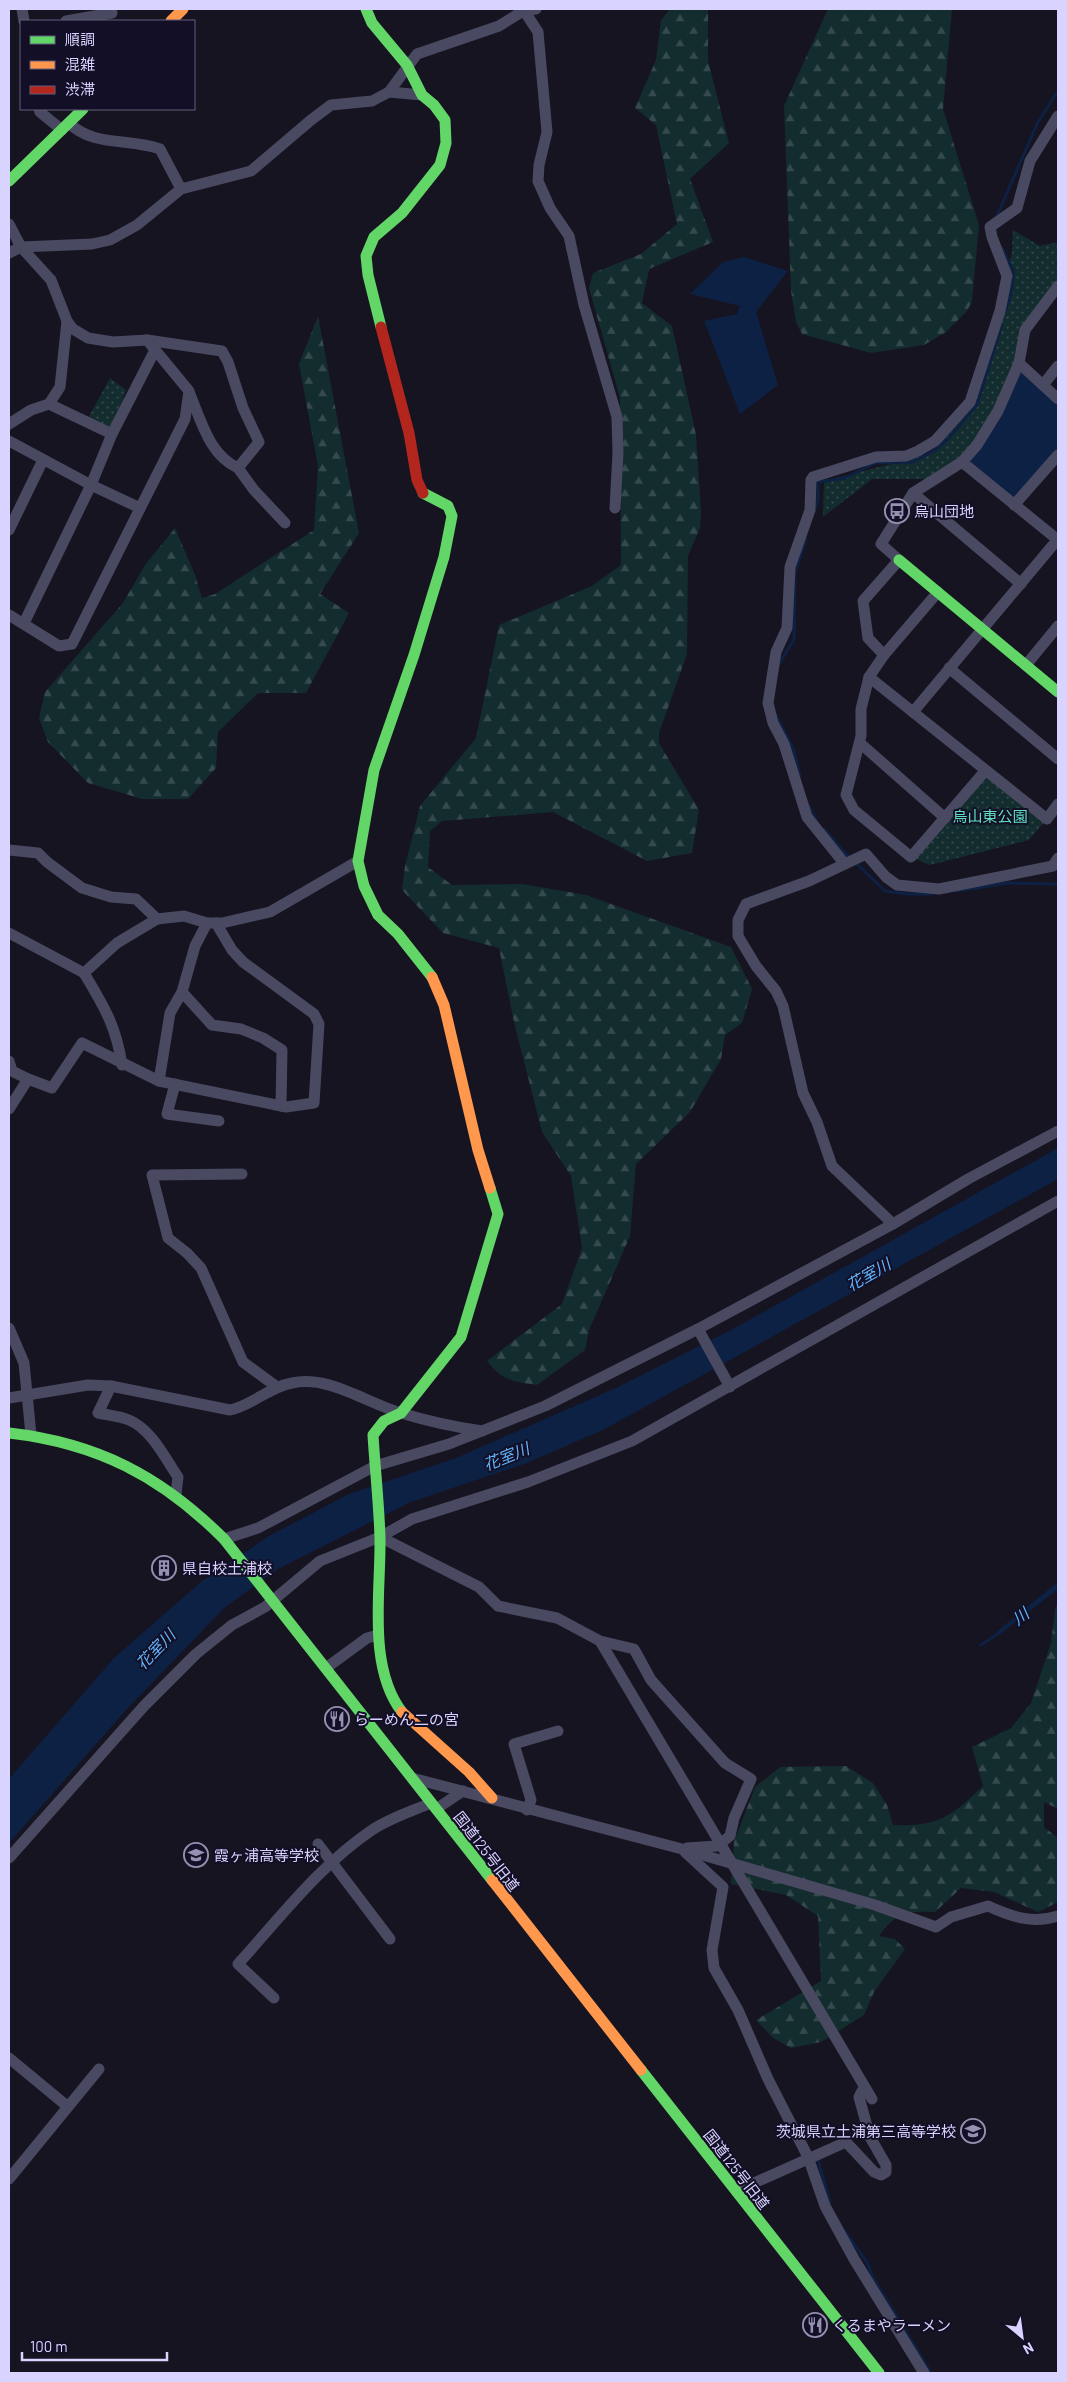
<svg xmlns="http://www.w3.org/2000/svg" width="1067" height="2382" viewBox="0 0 1067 2382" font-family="Barlow,'Noto Sans JP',sans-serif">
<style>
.green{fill:url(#green-dots)}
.forest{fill:url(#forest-firs)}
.water{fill:#0d2144}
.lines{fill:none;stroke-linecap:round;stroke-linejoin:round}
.stream{stroke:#0d2144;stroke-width:3}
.street{stroke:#4a4962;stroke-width:11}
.fast{stroke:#63d668;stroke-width:11}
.slow{stroke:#ff974d;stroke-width:11}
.jam{stroke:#b3261e;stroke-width:11}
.labels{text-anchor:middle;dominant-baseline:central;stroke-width:4;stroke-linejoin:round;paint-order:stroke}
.poi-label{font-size:15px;fill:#d9d4ff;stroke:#130f26;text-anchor:start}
.park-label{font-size:15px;fill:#5fe0c0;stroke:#130f26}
.street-label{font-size:15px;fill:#d9d4ff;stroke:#130f26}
.water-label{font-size:16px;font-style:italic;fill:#62b6ff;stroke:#130f26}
</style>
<defs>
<pattern id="green-dots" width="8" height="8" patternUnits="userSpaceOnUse" patternTransform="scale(1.25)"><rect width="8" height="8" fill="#132c2d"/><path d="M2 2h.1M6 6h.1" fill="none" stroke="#354a4c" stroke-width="1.8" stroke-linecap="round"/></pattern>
<pattern id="forest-firs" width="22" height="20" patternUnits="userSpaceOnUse" patternTransform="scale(1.25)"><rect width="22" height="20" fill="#132c2d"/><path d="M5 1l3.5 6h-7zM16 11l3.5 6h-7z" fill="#354a4c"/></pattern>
</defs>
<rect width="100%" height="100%" fill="#161421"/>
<!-- green -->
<g class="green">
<path d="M1013,230L1040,246L1058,242V286L1025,330L1019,363L977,445L933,479H872L823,517L824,481L934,453L975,388L1012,253Z"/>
<path d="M110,378L126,390L111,432L87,420Z"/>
<path d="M985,771L1047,819L1029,840L930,865L911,857Z"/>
</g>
<!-- forest -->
<g class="forest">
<path d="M670,9H708V61L729,143L690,179L713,242L649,269L642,303L672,326L696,435L701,512L700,528L688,556L687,654L659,733V743L699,810L692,853L647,861L553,812L442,821L430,831L428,867L452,885L522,884L586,895L731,947L752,989L742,1023L725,1035L721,1059L690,1112L636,1164L630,1236L589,1330L585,1350L537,1385C512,1381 504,1382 487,1361L562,1304L582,1248L571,1176L542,1132L514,1022L499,948L443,933L402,890L405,866L420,806L476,738L499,625L592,586L621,565L620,398L589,288L593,273L641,254L677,224L656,125L635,108L656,60L661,20Z"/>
<path d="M828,9H952L943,109L979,225L972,301L967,311L946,332L924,345L871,353L802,334L796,322L791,291L784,106Z"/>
<path d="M318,316L359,533L320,594L349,613L306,693H258L218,732L216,768L188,799H142L88,783L48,742L39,718L45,692L123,603L145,565L175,528L195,575L202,598L215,594L314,530L318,466L299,364Z"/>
<path d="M1058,1602V1809L1044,1802V1827L1058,1838V1902L1038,1912L994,1892L961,1888L935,1912C907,1911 897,1911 879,1936L895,1939L905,1949L874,1992L864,2015L821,2042L791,2048L773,2038L756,2020L821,1981L818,1916L786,1895L731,1884L734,1842L755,1787L780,1767L846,1766L873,1783L887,1805L893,1825C938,1827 952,1816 983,1786L972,1747L1011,1728L1031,1703L1051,1643L1055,1610Z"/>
</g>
<!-- water -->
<g class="water">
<path d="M744,257L788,271L756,312L778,385L740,414L704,321L737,314L740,306L690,294L723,262Z"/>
<path d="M1016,365L1058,403V452L1012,505L960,460L977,445Z"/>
<path d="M1058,1148V1179L603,1430L527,1463L411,1502L278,1569L224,1608L127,1709L9,1843V1779L114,1658L202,1581L269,1536L349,1494L456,1458L618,1387L733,1329Z"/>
<path d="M1058,1582V1589L998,1636L996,1632Z"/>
</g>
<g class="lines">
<!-- stream -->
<g class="stream">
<path d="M996,218L1038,122L1058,91"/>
<path d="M1002,248L1013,270L1012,290L1006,310"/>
<path d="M814,512L818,500V482L845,478L875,463L913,462L934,451L948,439L977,405L1002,324"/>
<path d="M779,664L794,639L795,572L806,539"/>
<path d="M776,715L794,751L800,776"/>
<path d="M809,806L816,820"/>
<path d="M824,829L849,858"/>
<path d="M856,863L885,891L907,894H932"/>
<path d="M956,891L1008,883L1058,884"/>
<path d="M981,1645L999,1633"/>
<path d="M818,2160L830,2203"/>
<path d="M843,2229L867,2262L872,2276L931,2373"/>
</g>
<!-- street -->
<g class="street">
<path d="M22,9L24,21"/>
<path d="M523,9L538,32L547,132L539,165L538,181L550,208L569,236L584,305L617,417L618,453L615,508"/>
<path d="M66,21L112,13L111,9"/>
<path d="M389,92L422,95"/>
<path d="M39,109L40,112L62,130"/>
<path d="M69,123C93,147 130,138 160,149L181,189"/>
<path d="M9,224L21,247L51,280L67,321L73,329L88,338L113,342L147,340L222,351L228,362L243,408L259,442L238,468L254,490L285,523"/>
<path d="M9,253L21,247L92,244L110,240L137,225L181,189L251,171L311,120L331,105L372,101L389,92L417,54L499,26L523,11L536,9"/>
<path d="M1019,363L1058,399"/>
<path d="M1043,385L1058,366"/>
<path d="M189,392C201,420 209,455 238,468"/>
<path d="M49,404L60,387L67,321"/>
<path d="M9,424L31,410L49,404L112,434"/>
<path d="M9,441L91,485L140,508"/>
<path d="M962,462L1058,540"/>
<path d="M913,493L1021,584"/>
<path d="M1014,505L1058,455"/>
<path d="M9,530L43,460"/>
<path d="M9,615L59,646L72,644L185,419L189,391L147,340"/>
<path d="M24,623L91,485L112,434L155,350"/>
<path d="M884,655L938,592"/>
<path d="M1026,665L1058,626"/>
<path d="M949,668L1058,759"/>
<path d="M869,677L1047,819L1058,804"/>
<path d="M913,712L1058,539"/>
<path d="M860,743L945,818"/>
<path d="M985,771L911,857L854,810L846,795L861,736V709L869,677L884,655L868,638L863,601L899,560L881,544L913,493L962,462L977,445L998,411L1019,363L1025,330L1058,286"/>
<path d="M9,850L38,853L47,862L82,888L111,897L136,899L157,919"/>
<path d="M844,863L807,817L784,744L773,723L768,703L776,652L787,628L790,567L810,510L811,480L813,477L876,457L906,456L918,451L935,441L970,402L1000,311L1007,276L992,237L990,227L1017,208L1030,161L1058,116"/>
<path d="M9,933L84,973"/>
<path d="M182,992L212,1025L241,1029L263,1038L282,1050L281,1106"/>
<path d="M9,1061L12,1071L28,1079"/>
<path d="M122,1065C116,1025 104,1007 84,973L117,943L157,919L184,916L207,923H222L270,912L358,861"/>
<path d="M159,1081L286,1107L314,1103L319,1024L314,1014L243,962L232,950L216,923"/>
<path d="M175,1084L167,1114L219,1121"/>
<path d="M9,1109L28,1079L52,1088L82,1043L159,1081L170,1013L182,992L195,946L207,923"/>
<path d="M242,1174L152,1175L168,1238L187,1253L201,1268L243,1362L277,1387"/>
<path d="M893,1224L832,1166L817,1122L803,1093L783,1006L776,991L756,966L738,936V920L746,904L809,881L866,854L886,877L897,885L939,889L1053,866L1058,858"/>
<path d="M9,1328L24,1363L31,1435"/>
<path d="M698,1329L730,1387"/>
<path d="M111,1386L98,1413C108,1415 119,1416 129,1420C151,1429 165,1458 178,1477L176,1494"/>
<path d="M9,1398L88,1385L111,1386L230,1410C253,1405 269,1387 292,1383C329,1375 366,1403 401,1413C427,1421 455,1427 482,1431"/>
<path d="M380,1537L479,1587L498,1606L557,1618L600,1641L634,1649L651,1680L725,1763L751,1779L734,1818L730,1836L717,1846L687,1848"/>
<path d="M224,1539L258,1528L375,1466L449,1444L545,1406L698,1329L893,1224L968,1179L1058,1131"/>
<path d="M600,1641L872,2099"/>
<path d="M326,1668L367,1638L378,1635"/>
<path d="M412,1778L682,1849L875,1905L936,1927L951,1917L988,1906C1012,1917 1033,1924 1058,1916"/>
<path d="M436,1809L463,1791"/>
<path d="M527,1810L531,1800L514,1744L558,1731"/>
<path d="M318,1844L390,1939"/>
<path d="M685,1852L723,1887L712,1950L714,1968L738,2010L768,2079L808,2157L825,2206L854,2259L924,2373"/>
<path d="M9,1858L144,1706L196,1654L232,1625L265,1607L320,1561L380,1537L412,1519L528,1482L632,1441L1058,1201"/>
<path d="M274,1998L238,1964C280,1918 320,1865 372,1830C390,1818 412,1811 431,1803"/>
<path d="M9,2058L67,2106"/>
<path d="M9,2179L99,2069"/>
<path d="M736,2191L846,2142L874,2172L881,2175L886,2172V2165L870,2137L859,2097L862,2091"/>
</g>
<!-- fast -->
<g class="fast">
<path d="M366,9L372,23L407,65L422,95L434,105L445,120L446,143L440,165L402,213L374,237L366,256L368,275L381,327"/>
<path d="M9,181L83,109"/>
<path d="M423,493L448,506L452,516L444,557L414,655L374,770L358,861L364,886L378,915L398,934L432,977"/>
<path d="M899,560L1058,692"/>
<path d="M9,1433C97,1443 161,1476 224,1539L492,1880"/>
<path d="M402,1712C367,1666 381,1592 380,1538C379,1503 375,1469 373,1435L384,1421L401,1413L461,1337L498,1214L490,1188"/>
<path d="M641,2070L879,2373"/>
</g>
<!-- slow -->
<g class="slow">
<path d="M171,21L183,9"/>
<path d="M432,977L444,1005L478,1150L490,1188"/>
<path d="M402,1712L469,1772L492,1798"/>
<path d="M492,1880L641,2070"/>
</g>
<!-- jam -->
<path class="jam" d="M381,327L409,433L417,480L423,493"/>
</g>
<!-- icons -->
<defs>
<symbol id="bus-ring" viewBox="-11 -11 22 22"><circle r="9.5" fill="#130f26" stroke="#9591b1" stroke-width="1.5"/><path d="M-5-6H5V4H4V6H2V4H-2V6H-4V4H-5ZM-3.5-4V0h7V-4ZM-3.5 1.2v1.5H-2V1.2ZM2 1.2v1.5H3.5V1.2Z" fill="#9591b1"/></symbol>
<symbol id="building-ring" viewBox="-11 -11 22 22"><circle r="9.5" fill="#130f26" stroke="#9591b1" stroke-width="1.5"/><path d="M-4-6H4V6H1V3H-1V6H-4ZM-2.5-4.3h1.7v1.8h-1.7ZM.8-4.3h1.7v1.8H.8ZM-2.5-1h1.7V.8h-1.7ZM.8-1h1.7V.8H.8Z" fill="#9591b1"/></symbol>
<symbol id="restaurant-ring" viewBox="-11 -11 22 22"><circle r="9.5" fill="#130f26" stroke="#9591b1" stroke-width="1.5"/><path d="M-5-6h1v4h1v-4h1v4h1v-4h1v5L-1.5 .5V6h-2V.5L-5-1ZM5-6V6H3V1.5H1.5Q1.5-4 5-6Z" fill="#9591b1"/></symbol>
<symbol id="school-ring" viewBox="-11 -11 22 22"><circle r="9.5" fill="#130f26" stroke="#9591b1" stroke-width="1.5"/><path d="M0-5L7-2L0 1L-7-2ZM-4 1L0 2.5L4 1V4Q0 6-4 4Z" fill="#9591b1"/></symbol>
</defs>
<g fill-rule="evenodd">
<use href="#bus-ring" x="883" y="497" width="28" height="28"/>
<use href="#building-ring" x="150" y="1554" width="28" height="28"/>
<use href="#restaurant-ring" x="323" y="1705" width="28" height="28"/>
<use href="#school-ring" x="182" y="1841" width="28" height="28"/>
<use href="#school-ring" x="959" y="2117" width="28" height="28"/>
<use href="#restaurant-ring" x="801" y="2311" width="28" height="28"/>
</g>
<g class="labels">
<!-- poi labels -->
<g class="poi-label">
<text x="914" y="511">烏山団地</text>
<text x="182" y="1568">県自校土浦校</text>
<text x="354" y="1719">らーめん二の宮</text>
<text x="214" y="1855">霞ヶ浦高等学校</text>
<text x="956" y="2131" text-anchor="end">茨城県立土浦第三高等学校</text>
<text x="832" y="2325">くるまやラーメン</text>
</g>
<!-- park labels -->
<g class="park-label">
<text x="990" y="816">烏山東公園</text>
</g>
<!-- street labels -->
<g class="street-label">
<text transform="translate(487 1851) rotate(52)">国道125号旧道</text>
<text transform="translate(737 2169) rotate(52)">国道125号旧道</text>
</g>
<!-- water labels -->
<g class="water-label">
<text transform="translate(868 1274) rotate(-30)">花室川</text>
<text transform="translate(506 1456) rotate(-22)">花室川</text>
<text transform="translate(1020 1616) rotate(-38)">川</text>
<text transform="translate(155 1649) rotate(-46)">花室川</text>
</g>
</g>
<!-- border -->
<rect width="1067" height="2382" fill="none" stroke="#d9d4ff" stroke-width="20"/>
<!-- legend -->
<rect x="20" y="20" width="175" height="90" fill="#130f26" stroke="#625e7d"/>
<rect x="30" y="36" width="25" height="8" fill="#63d668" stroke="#625e7d"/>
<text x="65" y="45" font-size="15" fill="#d9d4ff">順調</text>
<rect x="30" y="61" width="25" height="8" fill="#ff974d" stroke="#625e7d"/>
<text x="65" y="70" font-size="15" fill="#d9d4ff">混雑</text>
<rect x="30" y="86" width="25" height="8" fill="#b3261e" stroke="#625e7d"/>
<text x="65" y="95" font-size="15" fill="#d9d4ff">渋滞</text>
<!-- north arrow -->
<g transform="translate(1022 2337) rotate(151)" stroke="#130f26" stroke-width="4" paint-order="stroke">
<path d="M0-4L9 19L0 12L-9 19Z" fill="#d9d4ff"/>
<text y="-8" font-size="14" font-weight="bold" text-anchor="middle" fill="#d9d4ff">N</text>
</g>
<!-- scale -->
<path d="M22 2352v8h145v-8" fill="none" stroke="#d9d4ff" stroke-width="2.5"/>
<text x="30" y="2352" font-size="15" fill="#d9d4ff" stroke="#130f26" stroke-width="4" paint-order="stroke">100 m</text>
</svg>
